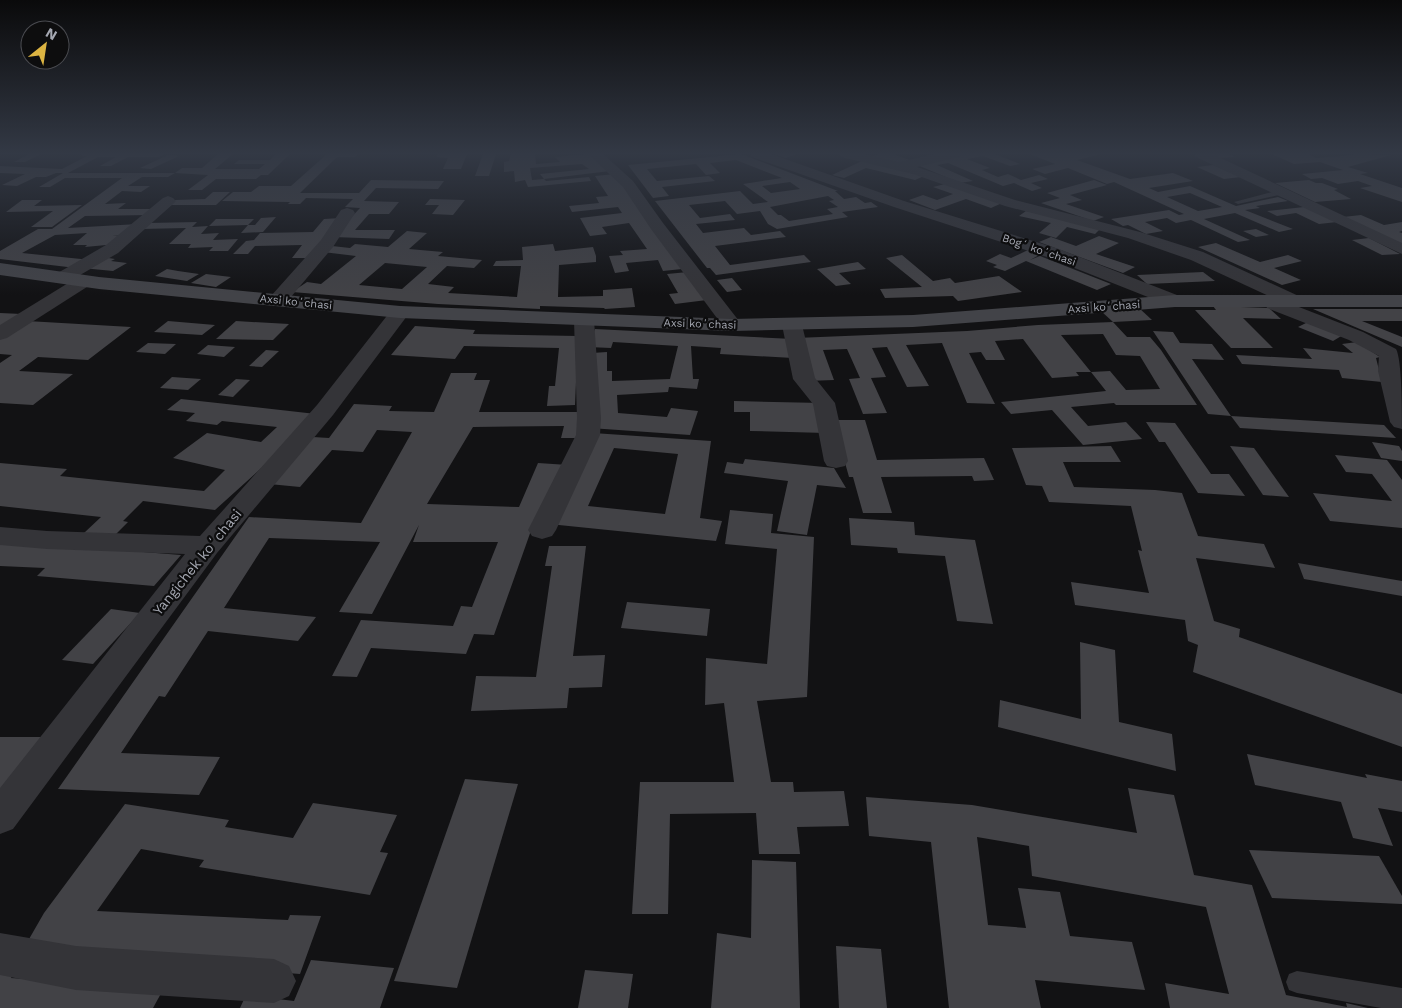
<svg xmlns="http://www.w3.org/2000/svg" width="1402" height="1008" viewBox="0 0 1402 1008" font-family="'Work Sans',sans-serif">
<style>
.building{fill:#424246;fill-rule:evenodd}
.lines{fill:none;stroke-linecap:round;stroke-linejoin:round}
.lane{fill:#343438;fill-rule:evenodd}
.street{fill:#343438;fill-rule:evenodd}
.secondary{fill:#424348;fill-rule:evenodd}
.labels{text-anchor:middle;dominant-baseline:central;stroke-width:4.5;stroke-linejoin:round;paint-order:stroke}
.far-street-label{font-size:11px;fill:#a5a8b2;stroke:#0d0d0e}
.street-label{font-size:14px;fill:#a5a8b2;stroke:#0d0d0e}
</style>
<rect width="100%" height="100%" fill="#121214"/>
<!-- building -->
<g class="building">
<path d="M29,154H41L25,162H14Z"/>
<path d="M82,154H164L159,157H128L111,166H100L116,157H98L68,173H175L168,177H142L128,186H150L141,192L122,191L105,204L126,203L118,209H157L150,215L85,216L68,228L138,224L126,235H112L127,236L117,244L85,247L87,245H73L87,233L55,235L22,253L91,260L76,268L0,259V251L38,229H52L122,178H65L50,187H39L63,173H56L46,177H36L17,186L2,185L25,174L0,173V166L62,169L87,156H82Z"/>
<path d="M218,154H233L215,169H259L265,164H234L239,160H270L276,154H290L268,175H261L256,179H216L202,190H188L208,175L175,173L182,168H202Z"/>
<path d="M327,154H359L355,157H337L300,193H359L371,180L444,181L438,189L376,188L364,201L399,202L389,214H369L355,230H395L389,239L333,237L360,208L345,207L353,199L306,198L300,204H288L290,202L222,201L233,192H251L259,186H291Z"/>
<path d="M438,154H467L461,169H443L448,158L437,157Z"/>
<path d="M483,154H496L489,176H475Z"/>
<path d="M511,154H535L536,164L560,162L555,157L589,154L610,171L544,179L540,174L589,169L582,164L530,168L532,180L544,179L546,181L589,177L591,181L528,187L525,180L515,182L514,171L504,172V162L509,161Z"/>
<path d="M741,154L838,191H835L844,199L856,197L865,203L871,202L878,207L842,212L848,217L777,229L768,224L760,211L737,214L725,201L689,205L700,218L730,214L735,220L696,224L703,233L744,228L751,235L780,231L786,237L715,246L730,265L804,255L811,262L716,275L710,268H707L655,201L740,191L753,204L768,202L743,184L782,178L736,160L710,163L720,173L706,175L696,164L647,169L657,181L709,176L715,181L662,187L669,196L653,198L628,165ZM790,182L800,189L771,193L762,186ZM828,196L834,200L829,201L838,207L827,209L833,214L789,221L781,215H778L770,207Z"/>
<path d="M774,154H797L786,158Z"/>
<path d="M878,154H897L895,155L910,160L902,163L870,157Z"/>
<path d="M961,154H995L1020,164L1010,166L983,156L967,159L990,168L982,170L998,177L1008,174L1021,180L1039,175L1048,179L1031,183L1042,188L1032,191L1014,183L1003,186L948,163L937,165L973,181L960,183L915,164Z"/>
<path d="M1030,154H1101L1077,160L1130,179L1173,173L1193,181L1149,188L1158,192L1190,186L1236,206L1278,197L1288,201L1256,206L1260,208L1245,210L1293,229L1279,232L1235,213L1204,219L1250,240L1238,242L1191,220L1176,223L1167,218L1145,222L1163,231L1146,234L1128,225L1123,226L1111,219L1169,210L1179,215L1184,214L1114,182L1107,184L1068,168L1045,174L1032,169L1055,164ZM1190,193L1222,207L1198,211L1167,197Z"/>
<path d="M1210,154H1229L1235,157L1218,158Z"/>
<path d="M1272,154H1308L1316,158L1354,155L1353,154L1391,155L1348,167L1368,173L1360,174L1402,188V202L1360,188L1372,186L1358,181L1338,184L1322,178L1311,179L1302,174L1343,170L1320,162L1294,164Z"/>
<path d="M168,155L179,156L151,169L140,168Z"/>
<path d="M862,161L924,176L915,180L866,168L844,178L832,175Z"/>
<path d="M1213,165L1241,177L1224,179L1197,167Z"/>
<path d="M615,174L682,269L663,271L658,260L626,263L629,271L615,273L609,256L623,255L620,251L647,249L629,223L602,227L607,234L590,236L580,218L622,213L618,207L572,212L569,206L599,203L596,197L608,196L595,176Z"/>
<path d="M1094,180L1107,185L1070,195L1082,200L1066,204L1104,217L1093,221L1041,203L1060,198L1047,193Z"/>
<path d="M1309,180L1316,183H1322L1338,189L1334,190L1351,199L1315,202L1275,183Z"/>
<path d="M945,184L1002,203L991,208L966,199L935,210L909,200L923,195L937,200L953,194L933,187Z"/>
<path d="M213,192H230L216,205H169L175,200L205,199Z"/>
<path d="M430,199L465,200L453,215L432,214L439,205H425Z"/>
<path d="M22,200H42L34,206L82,205L52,227H31L53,211L6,212Z"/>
<path d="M1304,207L1337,222L1319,224L1296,213L1277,216L1267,211Z"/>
<path d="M1026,211L1101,228L1095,234L1067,227L1056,238L1039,233L1051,223L1019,216Z"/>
<path d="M1361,215L1384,225L1402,222V231L1399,232L1402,233V244L1343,217Z"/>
<path d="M276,217L263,232L241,233L248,225L209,226L216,219H254L248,225H255L261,218Z"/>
<path d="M341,218L313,258H292L302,245L255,246L248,254H233L246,241L254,240L260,233L313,232L324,219Z"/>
<path d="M197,222L192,227L208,226L201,234L219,233L213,240L238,239L228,251H209L213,247L188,248L191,244H169L186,228L140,229L148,223Z"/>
<path d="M1256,229L1269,235L1256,237L1243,231Z"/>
<path d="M407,231L427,233L409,249L443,252L438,256L482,260L474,268L447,266L428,284L454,287L448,293L517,297L521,266H493L496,261L523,260L522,247L553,244L555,251L593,247L596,256V262L559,265L558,297L603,296V290L632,288L635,307L605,309L604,308L540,306V309L438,304L292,292L307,282L321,284L356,256L323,252L332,246L350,248L355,244L388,247ZM385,263L427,267L402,289L359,285Z"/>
<path d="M1099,236L1119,243L1096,254L1135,267L1123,273L1039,242L1051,237L1076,246Z"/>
<path d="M1369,238L1400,254L1382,255L1352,240Z"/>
<path d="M1216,243L1260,262L1288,255L1302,261L1274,268L1301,280L1282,285L1198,247Z"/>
<path d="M1028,250L1041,254L1030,260L1040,256L1111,284L1097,290L1026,261L1005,271L993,267L997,265L986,261L1000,254L1011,258Z"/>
<path d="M902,255L933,281L950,278L955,283L999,276L1022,292L958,301L953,296L885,298L880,289L922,287L886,258Z"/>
<path d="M102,257L115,259L111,261L127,263L113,271L82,268Z"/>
<path d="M858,262L866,269L839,273L851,284L836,286L817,269Z"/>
<path d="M167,269L178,271L199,274L187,281L155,276Z"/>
<path d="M688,272L707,300L675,304L669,294L678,293L667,274Z"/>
<path d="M1203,272L1215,281L1147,284L1137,275Z"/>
<path d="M206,274L231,277L216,287L191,283Z"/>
<path d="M732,278L742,290L727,292L717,280Z"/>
<path d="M1213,306L1269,308L1281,319L1243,318L1273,348H1231L1195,310H1216Z"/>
<path d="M1139,308L1152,320L1113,322L1101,311Z"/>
<path d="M1313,309H1402V321H1362L1402,337V347Z"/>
<path d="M0,313L22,314L0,326Z"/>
<path d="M27,321L131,327L88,360L38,357L19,371L73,374L33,405L0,403V363L12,355L0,354V339Z"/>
<path d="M168,321L215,325L202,335L154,332Z"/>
<path d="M236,321L289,324L273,340L216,339Z"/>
<path d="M1113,322L1127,337H1150L1161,350L1197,405H1116L1114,403L1071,407L1088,426L1126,422L1142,439L1083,445L1052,410L1011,414L1001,402L1106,391L1091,372L1110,371L1126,390L1160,389L1140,356L1116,355L1103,334L1061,335L1091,372H1076L1079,376L1052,378L1023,339L995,341L1005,360H986L981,352L969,353L995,404L967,403L942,343L906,345L929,386L907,387L887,347L872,348L886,377L871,378L887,413L863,414L849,379L860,378L847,349L823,350L834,380L807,381L796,338L967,331L1038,325Z"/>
<path d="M1308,322L1343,335L1333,341L1298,327Z"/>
<path d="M415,326L475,330L473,334L578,336L575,405L547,406L549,386H555L559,348L464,346L455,359L391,355Z"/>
<path d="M595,329L793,339V358L720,354L721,348L691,346L693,379H699L697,389L669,387L668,392L617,395L618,413L667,417L671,408L698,411L690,435L590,428L592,353L607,352V371H612V381L670,379L678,346L613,342L611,348L588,347Z"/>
<path d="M1153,331L1173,332L1180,343L1212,344L1224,360L1192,359L1231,416L1208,414Z"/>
<path d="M1357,342L1380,357L1376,358L1382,382L1342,378L1339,370L1242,364L1236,355L1312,359L1303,348L1353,353L1342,344Z"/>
<path d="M148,343L176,344L165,354L136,352Z"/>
<path d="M208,345L235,347L224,357L197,354Z"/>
<path d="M266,350L279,351L262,367L249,366Z"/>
<path d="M451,373H477L474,380H490L479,412H587L582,438H561L564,426L473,427L427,504L519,507L538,463L568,465L533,525L494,635L474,634L466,654L371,648L357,677L332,676L361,620L453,626L461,606L472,607L498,542H413L419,525L372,614L339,612L380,542L269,538L224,608L316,617L298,641L208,631L165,697L159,696L121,753L220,757L199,795L58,789L249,517L361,523L412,432L377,430L363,452L332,450L300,487L269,484L313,437L329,438L354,404L392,406L389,411L434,412Z"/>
<path d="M172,377L201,379L188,390L160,388Z"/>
<path d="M236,379L250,380L233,397L218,395Z"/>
<path d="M181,399L316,414L278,453L215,510L143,501L123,521L128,522L114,536L84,533L101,517L0,506V463L67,469L60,476L204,491L225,470L173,458L207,433L261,442L277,427L222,421L217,425L186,421L195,413L167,410Z"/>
<path d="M734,401L822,403L826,433L750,431V412H734Z"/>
<path d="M1231,416L1384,425L1396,438L1240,428Z"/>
<path d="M833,420H865L877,460L984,458L994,480L974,481L972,476L881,477L892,513H863L853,477H849Z"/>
<path d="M1146,422L1175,423L1211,474H1229L1245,496L1198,493L1165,442H1159Z"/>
<path d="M593,433L711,441L700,518L722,521L716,541L549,524ZM614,448L678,454L665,514L588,506Z"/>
<path d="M1372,442L1399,446L1402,451V461L1381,458Z"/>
<path d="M1111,446L1121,462H1063L1074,487L1155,490L1182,493L1198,536L1264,544L1275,568L1196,558L1214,621L1240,629L1239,637L1402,694V747L1193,672L1198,645L1188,641L1185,620L1075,605L1071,582L1149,593L1138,550L1142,551L1131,506L1049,502L1042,486L1026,485L1012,448Z"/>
<path d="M1230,446L1254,448L1289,497L1263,495Z"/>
<path d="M1335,455L1387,460L1402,480V528L1330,521L1313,493L1392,501L1372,474L1346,472Z"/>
<path d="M745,459L834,468L846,488L817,485L807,535L777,531L788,481L724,473L727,462L743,464Z"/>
<path d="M730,510L773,514L771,533L814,537L807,697L757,701L771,782H793L794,792L844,791L849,826L797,827L800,854H759L756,813L670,814L668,914H632L640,782H734L724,703L705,705L706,658L767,664L777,549L725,544Z"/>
<path d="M849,518L914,522L915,535L975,540L993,624L957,621L945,556L898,553L897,548L851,545Z"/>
<path d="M0,542L68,546L181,555L154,586L37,576L45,568L0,566Z"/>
<path d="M549,546H586L573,656L605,655L602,687L569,688L567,708L471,711L476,676L536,677L552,566H545Z"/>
<path d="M1298,563L1402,581V596L1304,579Z"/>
<path d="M627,602L710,609L707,636L621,628Z"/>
<path d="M111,609L140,613L93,664L62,660Z"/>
<path d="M1080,642L1115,650L1119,722L1172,734L1176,771L998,727L1000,700L1081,719Z"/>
<path d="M0,737H44L0,802Z"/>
<path d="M1247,754L1367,778L1365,774L1402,781V812L1378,808L1393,846L1353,838L1341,802L1255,785Z"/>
<path d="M465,779L518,784L457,988L394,981Z"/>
<path d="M1128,788L1174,795L1194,875L1252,885L1286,995L1347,1007L1346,1003L1368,1008H1170L1165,983L1229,994L1206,907L1032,876L1029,846L977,837L988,925L1026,928L1018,888L1060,892L1070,936L1132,942L1145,990L1035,980L1041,1008H949L931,842L869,836L866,797L972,805L1137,833Z"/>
<path d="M313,803L397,815L380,852L388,853L370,895L199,867L204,860L141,849L97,911L288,920L290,915L321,916L300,974L21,953L44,913L125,804L229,820L225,827L293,838Z"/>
<path d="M1249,850L1379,856L1402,896V904L1272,898Z"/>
<path d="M752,860L796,862L800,1008H711L717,933L751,938Z"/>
<path d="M836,946L881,949L887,1008H839Z"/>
<path d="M311,960L394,968L380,1008H240L246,995L294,1001Z"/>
<path d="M0,962L18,963L11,978L164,988L153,1008H0Z"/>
<path d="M585,970L633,974L628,1008H578Z"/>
</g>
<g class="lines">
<!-- lane -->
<g class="lane">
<path d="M1280,190H1283V194L1238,204L1234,202Z"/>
<path d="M1297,971L1402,988V1008H1381L1297,993L1289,990L1286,982L1289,974Z"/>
</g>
<!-- street -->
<g class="street">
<path d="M588,154H603L633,181L663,223L739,321L742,325L739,329L732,331L725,329L651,229L623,187Z"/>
<path d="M750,154H771L904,201L1059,249L1182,297L1184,301L1182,305L1175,307L1168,305L1047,257L894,207L752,157Z"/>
<path d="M839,154H864L899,162L935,154H961L959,157L917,167L1015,200L1140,232L1203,252L1303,298L1305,302L1303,306L1299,307L1363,332L1396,349C1402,359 1402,413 1402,429L1394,427L1390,422L1378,371L1379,356L1349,340L1267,308L1265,304L1267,300L1273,298L1191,260L1128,238L1005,206L913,174L841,157Z"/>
<path d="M1194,154H1212L1402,243V254L1196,157Z"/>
<path d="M168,196L173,198L176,201L173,204L118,253L68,282L62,283L56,282L53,278L56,274L106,245L163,198Z"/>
<path d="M347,208L353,210L355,213L333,247L285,304L278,306L271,304L269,300L271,296L321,240L341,210Z"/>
<path d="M84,276L90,277L93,281L90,285L7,338L0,340V325L78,277Z"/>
<path d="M400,306L407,308L410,312L333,415L217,553L13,829L0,834V788L185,554L47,549L0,545V527L47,531L200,536L317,405L393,308Z"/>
<path d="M584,314L591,316L594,320L601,418L600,435L556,530L552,536L542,539L532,536L528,530L576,435L577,418L574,320L577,316Z"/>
<path d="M792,319L799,321L802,325L815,378L835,403L848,461L845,466L836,468L827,466L824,461L813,404L793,379L782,325L785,321Z"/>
<path d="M0,933L76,946L274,959L289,966L296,981L289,996L274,1003L76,990L0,975Z"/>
</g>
<!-- secondary -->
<path class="secondary" d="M0,263L99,277L400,306L732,319L913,315L1175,295H1402V307H1175L913,327L732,331L400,318L99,289L0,275Z"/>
</g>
<!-- sky -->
<linearGradient id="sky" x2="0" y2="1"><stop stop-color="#0a0a0b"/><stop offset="0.52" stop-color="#333945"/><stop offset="1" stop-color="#333945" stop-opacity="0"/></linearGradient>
<rect width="1402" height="295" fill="url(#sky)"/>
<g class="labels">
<!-- far-street labels -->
<g class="far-street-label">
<text transform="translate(1039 250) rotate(19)">Bogʻ koʻchasi</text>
<text transform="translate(296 302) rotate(6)">Axsi koʻchasi</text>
<text transform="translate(1104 307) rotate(-4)">Axsi koʻchasi</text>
<text transform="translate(700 324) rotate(2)">Axsi koʻchasi</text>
</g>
<!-- street labels -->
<g class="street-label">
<text transform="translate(197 562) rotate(-51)">Yangichek koʻchasi</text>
</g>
</g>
<!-- north arrow -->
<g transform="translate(45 45) rotate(30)"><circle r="24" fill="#0d0d0e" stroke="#4a4b50"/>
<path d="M0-4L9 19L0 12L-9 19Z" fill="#dcb442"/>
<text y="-8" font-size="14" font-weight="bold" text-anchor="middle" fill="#a5a8b2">N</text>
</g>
</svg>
